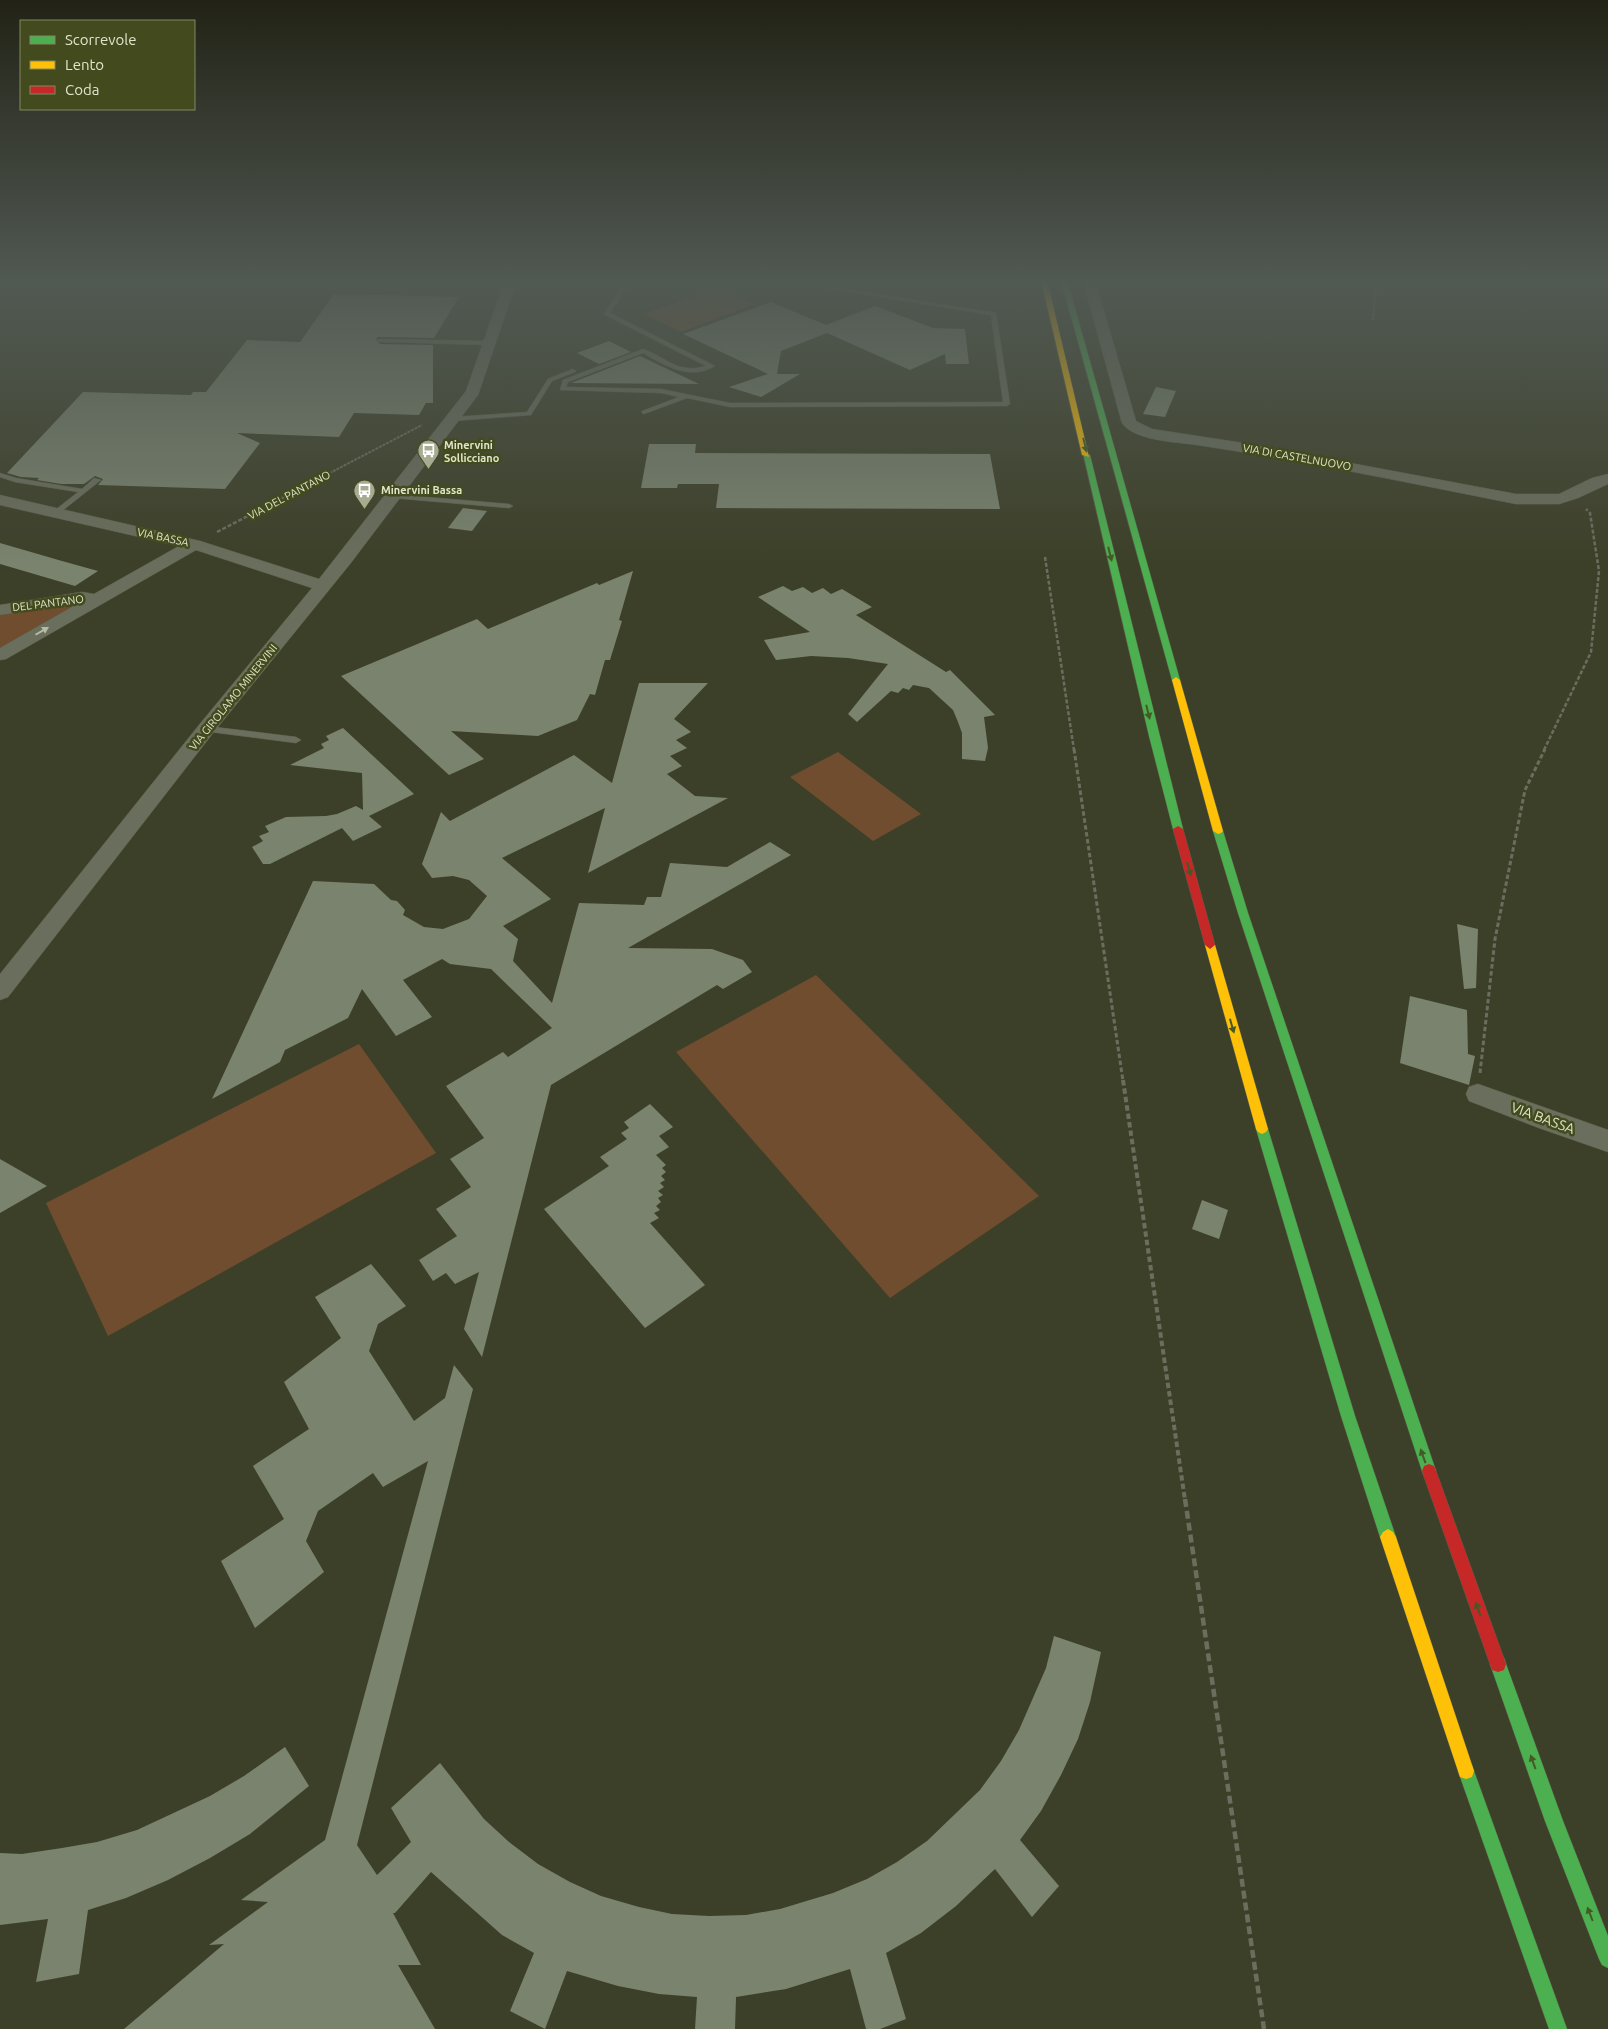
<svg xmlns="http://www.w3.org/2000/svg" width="1608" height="2029" viewBox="0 0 1608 2029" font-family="Ubuntu,sans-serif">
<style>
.green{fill:#6f4d2e}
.building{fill:#7a836e}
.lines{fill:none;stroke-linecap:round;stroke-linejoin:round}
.lane-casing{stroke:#5b5e49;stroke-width:1}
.street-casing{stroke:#5b5e49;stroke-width:1}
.fast-casing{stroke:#5b5e49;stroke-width:1}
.slow-casing{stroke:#5b5e49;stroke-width:1}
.jam-casing{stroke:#5b5e49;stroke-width:1}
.path-far4{stroke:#6b6e5e;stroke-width:2;stroke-dasharray:3 1;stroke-linecap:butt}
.path-far3{stroke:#6b6e5e;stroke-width:2.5;stroke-dasharray:4 2;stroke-linecap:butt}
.path-far2{stroke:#6b6e5e;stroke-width:3;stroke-dasharray:4.5 2.5;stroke-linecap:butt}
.path-far1{stroke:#6b6e5e;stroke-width:4;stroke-dasharray:5.5 3;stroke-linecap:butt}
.path{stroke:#6b6e5e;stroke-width:4.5;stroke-dasharray:8 4;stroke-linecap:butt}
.lane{fill:#6a6e5c;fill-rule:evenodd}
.street{fill:#6a6e5c;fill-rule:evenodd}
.fast{fill:#4caf50;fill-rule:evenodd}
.slow{fill:#ffc107;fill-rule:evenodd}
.jam{fill:#c62828;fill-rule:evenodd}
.oneway{fill:#445a26}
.oneway2{fill:#b6bba4}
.labels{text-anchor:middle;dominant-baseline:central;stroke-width:5;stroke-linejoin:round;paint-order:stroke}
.far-poi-label{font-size:11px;font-weight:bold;fill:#dfe4cb;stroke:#434b1e;text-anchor:start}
.far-street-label{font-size:11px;fill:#dfe4cb;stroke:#434b1e}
.street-label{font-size:14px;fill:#dfe4cb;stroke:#434b1e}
</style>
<rect width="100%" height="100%" fill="#3d4028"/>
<!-- green -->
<g class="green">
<path d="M717,288L755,304L681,332L644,314Z"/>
<path d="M82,602L0,652V612Z"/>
<path d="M838,752L921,814L873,841L790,777Z"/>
<path d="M816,975L1039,1196L890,1298L676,1052Z"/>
<path d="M359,1044L436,1153L108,1336L46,1203Z"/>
</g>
<!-- building -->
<g class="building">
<path d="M334,294L459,297L434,338L378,337L376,339L380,344L433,345V403H426L419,415L354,413L339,437L237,433L260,443L225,489L98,485L103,479L95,476L84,484H61L37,480L39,478L21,477L7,473L83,392L191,395L193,392H206L247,340L300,342Z"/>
<path d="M771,302L826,325L875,306L933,328L965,329L969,364H946L945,354L910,370L827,333L781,351L777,374H800L761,397L729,387L768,374L683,334Z"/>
<path d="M609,341L631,352L599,364L577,353Z"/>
<path d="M640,356L699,384L571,383Z"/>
<path d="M1156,387L1176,391L1165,417L1143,414Z"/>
<path d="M649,444H696L695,453L990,454L1000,509L716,508L719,484H678L677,488H641Z"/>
<path d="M463,508L487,511L472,531L448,528Z"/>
<path d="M0,543L62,561L98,571L75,586L0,564Z"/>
<path d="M633,571L619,620L622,621L610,660H605L595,695L590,694L577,720L538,736L451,731L484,759L449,775L341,676L477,619L488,629L597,583L599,585Z"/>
<path d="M783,586L792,591L803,587L812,593L823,588L831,594L842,589L872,607L856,615L946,672L950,670L995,715L984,717L988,748L985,761L962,759V733L958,722L953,710L929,688L913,685L909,690L903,688L898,693L891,691L857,722L848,714L888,664L848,658L811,656L776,660L764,640L810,632L758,597Z"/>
<path d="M639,683H708L674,719L691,732L676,740L687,748L670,756L682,766L667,774L695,796L728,798L588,873L605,808L502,858L551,899L503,926L518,939L513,961L552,1003L579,903L644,905L647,897H661L670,863L727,867L770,842L791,855L628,948L712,949L743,960L752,972L723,989L717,985L551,1085L482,1357L464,1329L479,1272L455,1284L446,1273L433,1281L419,1260L457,1236L436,1209L471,1187L450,1159L484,1138L446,1086L503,1052L508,1057L552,1028L491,969L450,964L442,959L403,980L432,1017L396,1036L362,989L348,1018L285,1050L280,1062L212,1099L313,881L374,884L391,900L397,901L405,910L403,915L424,927L443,929L469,919L487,896L469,880L453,876L432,878L422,864L441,812L450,821L574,755L612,783Z"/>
<path d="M343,728L414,794L369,816L382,827L353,841L342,828L270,864H263L252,847L263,841L259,836L269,832L265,826L286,817L326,816L337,814L356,806L363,810L362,773L290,765L324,748L321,744L329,740L326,736Z"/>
<path d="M1457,924L1478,929L1476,988L1464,989Z"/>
<path d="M1410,996L1467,1010L1468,1054L1475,1056L1469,1085L1400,1063Z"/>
<path d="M650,1104L673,1127L659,1136L669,1147L656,1155L666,1165L662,1168L666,1172L661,1176L665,1180L660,1183L664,1187L658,1191L663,1195L658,1198L661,1202L656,1206L660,1210L654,1213L659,1218L650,1223L705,1285L645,1328L544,1209L609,1166L600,1157L627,1139L621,1133L629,1128L624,1122Z"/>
<path d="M0,1159L47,1186L0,1213Z"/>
<path d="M1202,1200L1228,1210L1219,1239L1192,1229Z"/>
<path d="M371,1264L406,1306L378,1324L369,1351L414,1421L445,1398L454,1365L473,1389L357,1845L377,1875L411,1842L391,1808L440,1763L484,1819L509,1842L538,1864L570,1882L601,1896L639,1907L672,1914L709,1916L746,1915L780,1909L833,1893L867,1879L897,1862L927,1841L980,1790L1001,1761L1019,1730L1046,1668L1054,1636L1101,1652L1090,1702L1078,1739L1061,1775L1041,1811L1020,1840L1059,1886L1032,1917L995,1869L956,1906L921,1933L886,1953L906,2019L880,2029H866L850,1969L786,1989L736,1997L735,2029H695L697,1997L659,1994L618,1986L567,1971L545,2029L510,2011L534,1953L502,1935L431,1872L395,1913H393L421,1965H398L435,2029H124L224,1944L209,1945L268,1902L241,1900L325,1840L428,1461L383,1487L373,1473L318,1511L306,1541L324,1572L255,1628L221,1561L284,1519L253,1466L309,1429L284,1382L341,1338L315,1297Z"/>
<path d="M285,1747L309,1786L250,1834L210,1858L168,1880L126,1898L88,1910L79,1974L36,1982L48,1919L0,1925V1853L22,1854L62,1848L97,1842L137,1830L210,1796L244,1776Z"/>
</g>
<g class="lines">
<defs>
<g id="lane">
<path d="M626,280H632L610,313L715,366C690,381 665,366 643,353L568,382L566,387L661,389L730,403L1003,402L991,315L776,280H790L996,313L1010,404L1007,406L730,407L687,398L644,414L642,413V411L679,397L661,393L560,390L563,380L643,349C668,358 677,374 706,366L605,315L604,314Z"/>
<path d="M378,339L489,341L492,343L489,345L380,342L378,341Z"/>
<path d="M573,369L576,371L575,372L552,381L531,415L453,421L450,419L453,417L527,412L548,379Z"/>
<path d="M0,473L16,478L82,489L94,478L101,480L57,515L53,513L54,511L78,492L15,482L0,477Z"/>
<path d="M390,494L509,504L513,506L509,508L393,498H390Z"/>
<path d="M206,726L296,737L301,740L296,743L203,731V727Z"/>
</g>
<g id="street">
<path d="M505,280H517L478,395L350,564L213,733L8,997L0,1000V974L199,725L312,588L196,550L6,659L0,660V648L79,603L0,615V605L82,592L94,594L179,546L0,505V495L200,541L319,579L466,391Z"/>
<path d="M1083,280H1095L1136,421L1152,429L1243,443L1516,494H1559L1592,478L1608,474V484L1578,498L1559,504H1516C1410,483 1304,461 1197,445C1177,442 1134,441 1122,423Z"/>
<path d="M1478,1084L1608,1130V1152L1539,1128L1469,1101L1466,1094L1469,1087Z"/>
</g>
<g id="fast">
<path d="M1061,280H1067L1180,680L1179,682H1173L1172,680Z"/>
<path d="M1083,453L1090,455L1183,829L1178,832L1173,829L1149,736Z"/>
<path d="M1218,828L1223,831L1248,913L1436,1471L1434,1476L1429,1478L1424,1476L1422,1471L1238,913L1213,831Z"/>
<path d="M1262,1124L1266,1126L1268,1129L1355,1416L1396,1537L1393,1542L1388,1545L1383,1542L1380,1537L1341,1416L1256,1129L1258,1126Z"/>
<path d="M1498,1656L1504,1658L1506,1664L1563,1821L1608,1936V1968L1602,1965L1599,1959L1545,1821L1490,1664L1492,1658Z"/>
<path d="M1466,1763L1472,1765L1474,1771L1567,2029H1549L1458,1771L1460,1765Z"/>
</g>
<g id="slow">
<path d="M1041,280H1047L1089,457L1082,455Z"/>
<path d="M1176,677L1180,680L1223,831L1221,833L1218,834L1213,831L1172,680Z"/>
<path d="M1210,941L1215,945L1268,1129L1266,1132L1262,1134L1258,1132L1256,1129L1205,945Z"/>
<path d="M1388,1529L1393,1532L1396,1537L1474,1771L1472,1777L1466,1779L1460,1777L1380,1537L1383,1532Z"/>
</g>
<g id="jam">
<path d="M1178,826L1183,829L1215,945L1210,949L1205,945L1173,829Z"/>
<path d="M1429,1464L1434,1466L1436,1471L1506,1664L1504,1670L1498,1672L1492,1670L1490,1664L1422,1471L1424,1466Z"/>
</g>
</defs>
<!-- lane casing -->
<use href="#lane" class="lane-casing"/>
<!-- street casing -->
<use href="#street" class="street-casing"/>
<!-- fast casing -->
<use href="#fast" class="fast-casing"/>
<!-- slow casing -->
<use href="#slow" class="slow-casing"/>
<!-- jam casing -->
<use href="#jam" class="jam-casing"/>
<!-- path-far4 -->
<g class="path-far4">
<path d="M1373,320L1377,280"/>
<path d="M301,488L422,425"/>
</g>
<!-- path-far3 -->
<g class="path-far3">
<path d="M217,532L304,487"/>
<path d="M1045,557L1074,750"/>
<path d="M1544,750L1591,652L1599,571L1590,513L1586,509"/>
</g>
<!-- path-far2 -->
<g class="path-far2">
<path d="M1074,749L1123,1081"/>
<path d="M1480,1073L1495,939L1525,790L1545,749"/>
</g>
<!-- path-far1 -->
<path class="path-far1" d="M1123,1080L1185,1500"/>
<!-- path -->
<path class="path" d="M1185,1499L1264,2029"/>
<!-- lane -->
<use href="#lane" class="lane"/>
<!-- street -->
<use href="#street" class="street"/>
<!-- fast -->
<use href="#fast" class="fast"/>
<!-- slow -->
<use href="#slow" class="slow"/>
<!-- jam -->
<use href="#jam" class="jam"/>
</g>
<!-- one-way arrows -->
<defs><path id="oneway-solid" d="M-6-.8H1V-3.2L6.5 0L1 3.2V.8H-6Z" transform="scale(1.25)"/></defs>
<g class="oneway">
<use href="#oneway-solid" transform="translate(1085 445) rotate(76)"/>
<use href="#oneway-solid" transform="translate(1110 554) rotate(76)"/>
<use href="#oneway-solid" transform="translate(1148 712) rotate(76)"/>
<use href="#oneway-solid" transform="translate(1189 869) rotate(75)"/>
<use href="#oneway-solid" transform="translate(1232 1026) rotate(74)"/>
<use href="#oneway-solid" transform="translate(1423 1456) rotate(-110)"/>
<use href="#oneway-solid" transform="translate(1478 1609) rotate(-110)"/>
<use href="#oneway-solid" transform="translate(1533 1762) rotate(-110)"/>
<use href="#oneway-solid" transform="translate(1590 1914) rotate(-111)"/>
</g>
<use class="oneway2" href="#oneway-solid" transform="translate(42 631) rotate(-30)"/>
<!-- sky -->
<linearGradient id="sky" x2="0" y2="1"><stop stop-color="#222316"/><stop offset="0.5" stop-color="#515953"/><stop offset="1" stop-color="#515953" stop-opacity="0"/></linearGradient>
<rect width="1608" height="564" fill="url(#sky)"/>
<!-- icons -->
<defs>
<symbol id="bus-pin" viewBox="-11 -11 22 30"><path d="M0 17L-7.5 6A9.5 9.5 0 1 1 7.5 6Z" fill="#a6ab92" stroke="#434b1e"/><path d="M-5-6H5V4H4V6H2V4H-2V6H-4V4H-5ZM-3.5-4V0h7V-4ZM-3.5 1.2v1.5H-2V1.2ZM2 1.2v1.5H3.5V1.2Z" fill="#fff"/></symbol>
</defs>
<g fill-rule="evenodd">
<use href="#bus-pin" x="416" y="438" width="25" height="34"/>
<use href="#bus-pin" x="352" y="478" width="25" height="34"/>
</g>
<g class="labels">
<!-- far-poi labels -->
<g class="far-poi-label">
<text x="444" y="445">Minervini<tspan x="444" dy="13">Sollicciano</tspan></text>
<text x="381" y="490">Minervini Bassa</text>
</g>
<!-- far-street labels -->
<g class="far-street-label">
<text transform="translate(1297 457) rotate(10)">VIA DI CASTELNUOVO</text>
<text transform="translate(289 495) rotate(-28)">VIA DEL PANTANO</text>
<text transform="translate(163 537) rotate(12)">VIA BASSA</text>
<text transform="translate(48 603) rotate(-7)">DEL PANTANO</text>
<text transform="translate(233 697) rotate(-51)">VIA GIROLAMO MINERVINI</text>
</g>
<!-- street labels -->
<g class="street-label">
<text transform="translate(1543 1118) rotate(20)">VIA BASSA</text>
</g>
</g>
<!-- legend -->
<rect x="20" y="20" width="175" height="90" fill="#434b1e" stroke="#818863"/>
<rect x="30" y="36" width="25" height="8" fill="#4caf50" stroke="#818863"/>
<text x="65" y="45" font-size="15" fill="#dfe4cb">Scorrevole</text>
<rect x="30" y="61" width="25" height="8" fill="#ffc107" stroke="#818863"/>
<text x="65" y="70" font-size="15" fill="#dfe4cb">Lento</text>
<rect x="30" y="86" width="25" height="8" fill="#c62828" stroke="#818863"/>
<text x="65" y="95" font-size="15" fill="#dfe4cb">Coda</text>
</svg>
